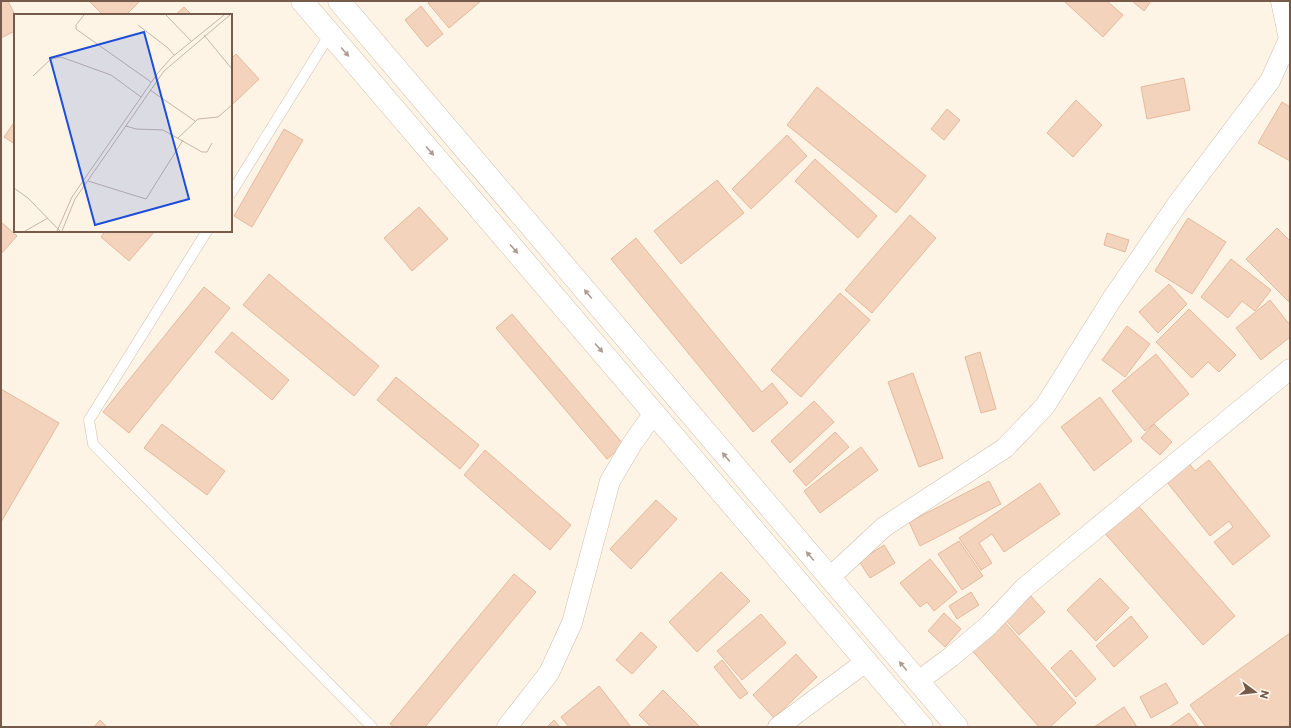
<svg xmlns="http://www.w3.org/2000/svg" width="1291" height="728" viewBox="0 0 1291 728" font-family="Commissioner,sans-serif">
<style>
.building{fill:#f3d3bc;stroke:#e5b99c}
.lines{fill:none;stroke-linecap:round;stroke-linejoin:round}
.service-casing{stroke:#d1beae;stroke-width:11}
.minor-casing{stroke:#d1beae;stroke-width:21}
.secondary-casing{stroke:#d4beab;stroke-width:23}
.service{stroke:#fff;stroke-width:10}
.minor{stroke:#fff;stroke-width:20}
.secondary{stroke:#fff;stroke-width:22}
.oneway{fill:#ad9c92}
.inset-road{fill:none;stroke:#c7b6a7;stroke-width:1}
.view{fill:#1d4ed8;fill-opacity:0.15;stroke:#1d4ed8;stroke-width:2}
.inset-edge{fill:none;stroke:#765a4a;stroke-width:2}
</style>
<rect width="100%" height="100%" fill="#fdf4e5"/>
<!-- building -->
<g class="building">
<path d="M1,1H8L15,15V31L1,38Z"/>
<path d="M89,1H140L126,15H103Z"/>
<path d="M430,1H481L449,28L428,3Z"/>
<path d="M1064,1H1107L1123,15L1103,37Z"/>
<path d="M1132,1H1151L1144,11Z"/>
<path d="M421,6L443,34L427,47L405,20Z"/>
<path d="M184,7L192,15H175Z"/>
<path d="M236,54L259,79L231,106V59Z"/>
<path d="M1184,78L1190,110L1147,119L1141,87Z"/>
<path d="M817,87L926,176L896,213L787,125Z"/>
<path d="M1076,100L1102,125L1073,157L1047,133Z"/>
<path d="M1282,102L1290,107V161L1258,143Z"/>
<path d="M947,109L960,120L944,140L931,129Z"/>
<path d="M15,121V144L4,137Z"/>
<path d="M284,129L303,140L252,227L234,216Z"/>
<path d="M787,135L807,156L751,209L732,189Z"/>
<path d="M815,159L877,216L858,238L795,181Z"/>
<path d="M717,180L744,213L681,264L654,231Z"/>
<path d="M419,207L448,239L412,271L384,238Z"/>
<path d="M910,215L936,238L872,313L845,290Z"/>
<path d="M1188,218L1226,242L1192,294L1155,271Z"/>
<path d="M1,222L17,236L1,254Z"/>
<path d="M1277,228L1290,241L1289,302L1246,259Z"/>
<path d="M105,231H155L129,261L101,237Z"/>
<path d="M1107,233L1129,240L1125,252L1104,245Z"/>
<path d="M636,238L762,392L772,383L788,403L753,432L611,259Z"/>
<path d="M1231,259L1271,290L1255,311L1242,301L1228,318L1201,297Z"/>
<path d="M269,274L379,366L354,396L243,305Z"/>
<path d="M1169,284L1187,304L1158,333L1139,312Z"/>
<path d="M204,287L230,308L129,433L103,412Z"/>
<path d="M840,293L870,320L801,397L771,370Z"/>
<path d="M1270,300L1290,325V337L1261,360L1236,328Z"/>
<path d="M1189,309L1236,355L1219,372L1208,362L1192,378L1156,342Z"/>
<path d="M512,314L624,445L607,459L496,328Z"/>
<path d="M1127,326L1150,344L1125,377L1102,360Z"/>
<path d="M232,332L289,380L272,400L215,352Z"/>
<path d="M980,352L996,409L981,413L965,357Z"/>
<path d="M1156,354L1189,394L1145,431L1112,391Z"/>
<path d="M913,373L943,458L919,467L888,382Z"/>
<path d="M396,377L479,445L460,469L377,400Z"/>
<path d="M1,389L59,423L1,522Z"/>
<path d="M1100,397L1132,441L1094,471L1061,427Z"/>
<path d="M814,401L834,422L790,463L771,441Z"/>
<path d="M162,424L225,471L207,495L144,448Z"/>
<path d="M1154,424L1172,442L1160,455L1141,438Z"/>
<path d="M835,432L849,447L806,486L793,471Z"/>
<path d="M861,447L878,470L820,513L804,491Z"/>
<path d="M485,450L571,525L550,550L464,475Z"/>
<path d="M1209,460L1270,536L1233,565L1214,542L1233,527L1229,521L1210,536L1166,481L1189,463L1195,471Z"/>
<path d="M989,481L1001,504L920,546L909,522Z"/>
<path d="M1040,483L1060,514L1004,552L992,534L979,543L992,563L981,570L959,538Z"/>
<path d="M656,500L677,519L631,569L610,549Z"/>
<path d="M1134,501L1235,616L1203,645L1102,530Z"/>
<path d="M959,541L983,576L962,590L938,554Z"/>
<path d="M884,545L895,563L870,578L859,561Z"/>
<path d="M930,559L957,592L934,611L927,602L920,607L900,583Z"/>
<path d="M721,572L750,601L697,652L669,622Z"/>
<path d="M514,574L536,592L425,727H394L390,724Z"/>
<path d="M1100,578L1129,608L1096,641L1067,610Z"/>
<path d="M971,592L979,605L957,619L949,606Z"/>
<path d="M1030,595L1045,612L1019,635L1004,618Z"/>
<path d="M944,613L961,629L945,647L928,631Z"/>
<path d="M761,614L786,643L742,680L717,651Z"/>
<path d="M1131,616L1148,637L1114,667L1096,646Z"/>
<path d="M1001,618L1076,703L1050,727H1039L969,647Z"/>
<path d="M641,632L657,647L632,674L616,660Z"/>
<path d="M1290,633V724L1286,727H1206L1190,705Z"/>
<path d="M1071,650L1096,679L1076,697L1051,668Z"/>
<path d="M796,654L817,677L774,718L753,695Z"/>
<path d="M722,660L748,693L740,699L714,667Z"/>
<path d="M1166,683L1178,703L1151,718L1140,697Z"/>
<path d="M599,686L631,727H569L561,717Z"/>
<path d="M663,690L700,727H651L639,715Z"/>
<path d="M1124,707L1137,727H1094Z"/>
<path d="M1189,713L1199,727H1169Z"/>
<path d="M100,720L107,727H94Z"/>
<path d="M554,720L560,727H547Z"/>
</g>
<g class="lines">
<defs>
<g id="service">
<path d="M231,193L330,34"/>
<path d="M207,231L89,420L93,444L372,727"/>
</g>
<g id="minor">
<path d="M829,578L884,527L1005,448L1045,406L1112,299L1178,203L1270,81L1289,39L1281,1"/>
<path d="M917,682L951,657L989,625L1024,588L1290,369"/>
<path d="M507,727L549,673L572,623L610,481L632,444L654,413"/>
<path d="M778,727L867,661"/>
</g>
<g id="secondary">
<path d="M302,1L922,727"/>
<path d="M339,1L957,727"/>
</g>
</defs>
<!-- service casing -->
<use href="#service" class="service-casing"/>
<!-- minor casing -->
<use href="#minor" class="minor-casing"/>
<!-- secondary casing -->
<use href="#secondary" class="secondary-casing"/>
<!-- service -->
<use href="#service" class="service"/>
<!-- minor -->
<use href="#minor" class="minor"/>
<!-- secondary -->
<use href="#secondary" class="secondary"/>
</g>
<!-- one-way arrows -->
<defs><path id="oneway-solid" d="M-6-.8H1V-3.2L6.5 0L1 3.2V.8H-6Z"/></defs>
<g class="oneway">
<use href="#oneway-solid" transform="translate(345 52) rotate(49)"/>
<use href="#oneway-solid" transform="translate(430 151) rotate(49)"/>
<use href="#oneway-solid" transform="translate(514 249) rotate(49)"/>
<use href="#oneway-solid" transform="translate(588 294) rotate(-130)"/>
<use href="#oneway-solid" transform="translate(599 348) rotate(49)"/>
<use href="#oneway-solid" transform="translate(726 457) rotate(-130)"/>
<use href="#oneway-solid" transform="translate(810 556) rotate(-130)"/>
<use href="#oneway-solid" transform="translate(903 666) rotate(-130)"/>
</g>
<!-- overview -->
<g transform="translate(14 14)">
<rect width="218" height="218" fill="#fdf4e5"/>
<path class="inset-road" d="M70,1L62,11V15L137,68M152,1L178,28M124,11L154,34L160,41M190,21L218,55M19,62L37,45L47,43L97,61L127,83M136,76L181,107M112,112L122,115L149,116L188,138H193L198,129M164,124L184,105L204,103L218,91M74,167L132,185L169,126M0,174L14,184L46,217M11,217L34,204M43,217L58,183L143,60L157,44L210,1M48,217L61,185L150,57L216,1"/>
<path class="view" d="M130,18L175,185L81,211L36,44Z"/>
<rect width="218" height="218" class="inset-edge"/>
</g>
<!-- border -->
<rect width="1291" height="728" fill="none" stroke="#765a4a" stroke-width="4"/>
<!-- north arrow -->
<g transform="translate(1255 692) rotate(105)" stroke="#fff8ec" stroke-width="3" paint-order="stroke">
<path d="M0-3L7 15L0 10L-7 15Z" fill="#765a4a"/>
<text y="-6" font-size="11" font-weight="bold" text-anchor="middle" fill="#765a4a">N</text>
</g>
</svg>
